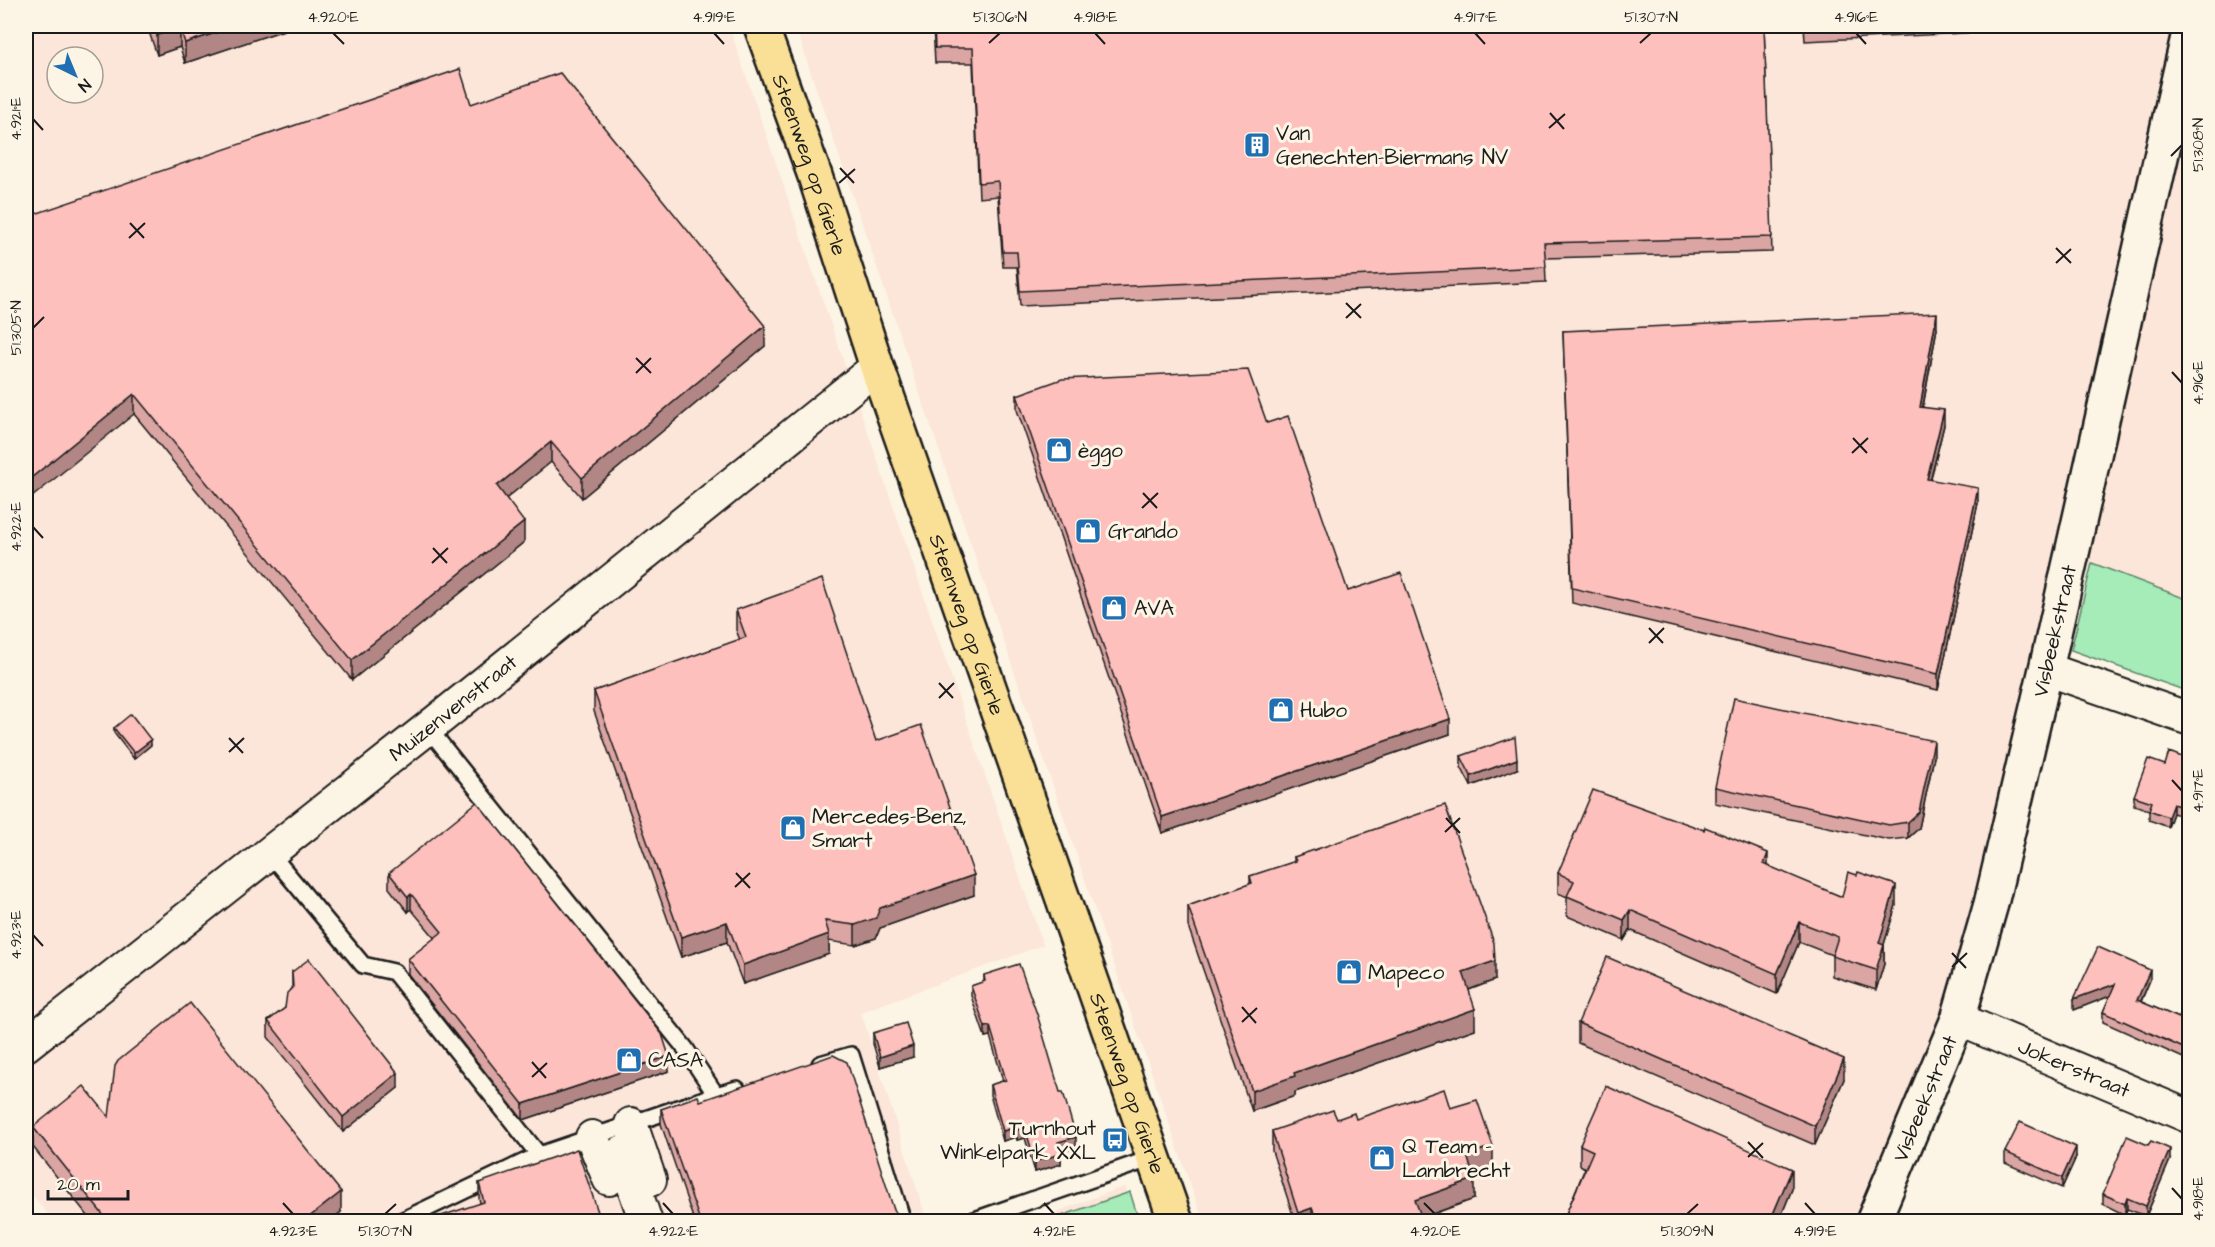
<svg xmlns="http://www.w3.org/2000/svg" width="2215" height="1247" viewBox="0 0 2215 1247" font-family="'Architects Daughter',sans-serif">
<style>
.built{fill:#fce5d9;fill-rule:evenodd}
.green{fill:#a5ecb9;stroke:#60846a;stroke-width:1.5}
.lines{fill:none;stroke-linecap:round;stroke-linejoin:round}
.lane-casing{stroke:#1c1c1c;stroke-width:20}
.street-casing{stroke:#1c1c1c;stroke-width:36}
.secondary-casing{stroke:#1c1c1c;stroke-width:38}
.primary-casing{stroke:#1c1c1c;stroke-width:38}
.lane{stroke:#fcf5e5;stroke-width:15}
.street{stroke:#fcf5e5;stroke-width:32}
.secondary{stroke:#fcf5e5;stroke-width:33}
.primary{stroke:#fadf96;stroke-width:33}
.wall{fill:#daa5a3;stroke:#1c1c1c;stroke-width:1.5}
.shaded-wall{fill:#b18684;stroke:#1c1c1c;stroke-width:1.5}
.building{fill:#fdc0bd;stroke:#1c1c1c;stroke-width:1.5}
.ticks{fill:none;stroke:#1c1c1c;stroke-width:2}
.labels{text-anchor:middle;dominant-baseline:central;stroke-width:6;stroke-linejoin:round;paint-order:stroke}
.poi-label{font-size:21px;fill:#1c1c1c;stroke:#fcf5e5;text-anchor:start}
.street-label{font-size:21px;fill:#1c1c1c;stroke:#fcf5e5}
.neatline{fill:none;stroke:#1c1c1c;stroke-width:2}
.ticks-label{font-size:15px;text-anchor:middle;fill:#1c1c1c}
</style>
<rect width="100%" height="100%" fill="#fcf5e5"/>
<filter id="ink" filterUnits="userSpaceOnUse"><feTurbulence type="fractalNoise" baseFrequency=".0167" numOctaves="2"/><feDisplacementMap in="SourceGraphic" scale="12" xChannelSelector="R" yChannelSelector="G"/><feConvolveMatrix kernelMatrix="1 2 1 2 8 2 1 2 1" color-interpolation-filters="sRGB"/></filter>
<g filter="url(#ink)">
<!-- built -->
<g class="built">
<path d="M26,26H729L1043,945L861,1012L927,1221L54,1222L26,1187ZM57,57H93V93H57Z"/>
<path d="M795,26H2189V600L2057,551L1979,897L1946,1010L1855,1221H1203L1101,927Z"/>
<path d="M1125,1186L1137,1221L1029,1222Z"/>
</g>
<!-- green -->
<g class="green">
<path d="M2092,563L2189,600V692L2071,650Z"/>
<path d="M1130,1192L1139,1221H1047Z"/>
</g>
<g class="lines">
<defs>
<g id="lane">
<path d="M428,728L685,1048L716,1095L737,1089"/>
<path d="M269,852L363,965L394,972L539,1155L399,1222"/>
<path d="M820,1064L851,1055L903,1222"/>
<path d="M539,1155L716,1095"/>
<path d="M969,1222L1155,1157"/>
</g>
<g id="street">
<path d="M2046,669L2190,719"/>
<path id="s1" d="M1958,1019L2190,1117"/>
<path id="s2" d="M26,1045L428,728L877,367"/>
<path d="M631,1124L650,1180L643,1182L630,1148L622,1152L646,1222"/>
<path d="M592,1137L609,1179"/>
</g>
<g id="secondary">
<path id="s3" d="M1873,1222L1958,1019L1991,904L2046,669L2190,28"/>
</g>
<g id="primary">
<path id="s4" d="M761,26L815,176L877,367L1176,1222"/>
</g>
</defs>
<!-- lane casing -->
<use href="#lane" class="lane-casing"/>
<!-- street casing -->
<use href="#street" class="street-casing"/>
<!-- secondary casing -->
<use href="#secondary" class="secondary-casing"/>
<!-- primary casing -->
<use href="#primary" class="primary-casing"/>
<!-- lane -->
<use href="#lane" class="lane"/>
<!-- street -->
<use href="#street" class="street"/>
<!-- secondary -->
<use href="#secondary" class="secondary"/>
<!-- primary -->
<use href="#primary" class="primary"/>
</g>
<!-- wall -->
<g class="wall">
<path d="M147,26H296L185,63L180,47L157,55Z"/>
<path d="M933,26H1764L1772,252L1545,258L1546,282L1020,306L1017,267H1003L998,196L979,198L973,63H935Z"/>
<path d="M1804,26H2066V28L1805,41Z"/>
<path d="M471,104L765,346L582,498L551,462L506,498L524,542L352,680L134,414L26,217Z"/>
<path d="M1937,328L1923,407L1944,425L1931,479L1978,503L1938,690L1572,603L1563,331Z"/>
<path d="M1017,395L1267,423L1348,591L1450,734L1162,833L1017,410Z"/>
<path d="M736,610L876,741L974,895L880,928L876,938L855,945L829,941V954L743,984L727,942L681,957L594,711V691L740,640L736,630Z"/>
<path d="M114,728L151,745L134,759L114,733Z"/>
<path d="M1461,756L1517,769L1471,786L1461,767Z"/>
<path d="M1934,757L1919,828L1908,838L1889,840L1715,803V787Z"/>
<path d="M2190,760V819L2173,813L2168,827L2149,820V810L2134,805V796L2165,765Z"/>
<path d="M1294,857L1495,980L1469,990L1475,1029L1295,1092V1096L1252,1111L1188,926V906L1250,884V876L1294,862Z"/>
<path d="M1768,866L1842,897L1896,905L1884,944V964L1876,990L1832,976V955L1799,942L1777,994L1630,930L1624,940L1567,916V897L1558,893V873Z"/>
<path d="M389,873L669,1071L523,1120L408,974V959L435,938L411,909L408,912L389,888Z"/>
<path d="M292,972L398,1088L343,1132L268,1037V1021L285,1008L292,988Z"/>
<path d="M984,975L1076,1148L1061,1152V1164L1035,1172L1025,1138L1017,1140L1016,1137L1003,1141L990,1095V1085L1003,1081L990,1036L985,1037L971,996V986L984,982Z"/>
<path d="M2150,980L2141,1002L2179,1018L2190,993V1061L2103,1022V1012L2110,996L2074,1010Z"/>
<path d="M1578,1023L1844,1079L1815,1145L1578,1043Z"/>
<path d="M873,1033L913,1057L880,1067L873,1044Z"/>
<path d="M700,1101L894,1210L897,1214L905,1221H694L661,1124V1109Z"/>
<path d="M1450,1108L1493,1166L1472,1173L1474,1199L1422,1218L1423,1221H1295L1272,1151V1131L1337,1119H1356Z"/>
<path d="M109,1117L341,1212L329,1221H92L33,1147V1127Z"/>
<path d="M1580,1145L1792,1189L1779,1221H1563L1585,1168L1580,1165Z"/>
<path d="M2005,1152L2076,1157L2062,1188L2005,1163Z"/>
<path d="M2170,1160L2146,1216L2127,1209L2125,1215L2103,1204V1194Z"/>
<path d="M479,1183L601,1221L480,1203L479,1198Z"/>
</g>
<!-- shaded-wall -->
<g class="shaded-wall">
<path d="M236,26H296L185,63V43Z"/>
<path d="M180,28V47L157,55V35Z"/>
<path d="M1937,313V328L1920,422V407Z"/>
<path d="M765,326V346L582,498V478Z"/>
<path d="M134,394V414L26,502V482Z"/>
<path d="M1944,410V425L1927,494V479Z"/>
<path d="M551,442V462L497,506V486Z"/>
<path d="M1978,488V503L1938,690V674Z"/>
<path d="M524,522V542L352,680V660Z"/>
<path d="M1450,719V734L1162,833V817Z"/>
<path d="M151,740V745L134,759V753Z"/>
<path d="M1934,741V757L1919,828L1908,838V822Z"/>
<path d="M1517,759V769L1471,786V776Z"/>
<path d="M2173,804V813L2168,827V817Z"/>
<path d="M1768,853V873L1764,864Z"/>
<path d="M974,875V895L880,928L876,938L855,945V925L880,908Z"/>
<path d="M1896,885V905L1882,951L1884,945V964L1876,990V970L1879,943Z"/>
<path d="M411,894V909L408,912V897Z"/>
<path d="M1630,910V930L1624,940V920Z"/>
<path d="M727,922V942L681,957V937Z"/>
<path d="M1799,922V942L1777,994V974Z"/>
<path d="M829,934V954L743,984V965Z"/>
<path d="M1495,961V980L1463,992V972Z"/>
<path d="M2150,970V980L2137,1010V1000Z"/>
<path d="M2115,984V994L2074,1010V999Z"/>
<path d="M1475,1009V1029L1295,1092V1096L1252,1111V1091L1294,1073Z"/>
<path d="M990,1026V1036L985,1037V1027Z"/>
<path d="M913,1046V1057L880,1067V1057Z"/>
<path d="M669,1056V1071L523,1120V1104Z"/>
<path d="M1844,1059V1079L1815,1145V1126Z"/>
<path d="M398,1073V1088L343,1132V1117Z"/>
<path d="M1016,1127V1137L1003,1141V1131Z"/>
<path d="M1025,1128V1138L1017,1140V1130Z"/>
<path d="M1076,1137V1148L1058,1153V1142Z"/>
<path d="M1493,1146V1166L1467,1175V1155Z"/>
<path d="M2076,1147V1157L2062,1188V1178Z"/>
<path d="M2170,1149V1160L2146,1216V1206Z"/>
<path d="M1061,1154V1164L1035,1172V1161Z"/>
<path d="M1792,1169V1189L1779,1221H1770Z"/>
<path d="M1474,1179V1199L1415,1220V1200Z"/>
<path d="M341,1192V1212L329,1221H304Z"/>
<path d="M2127,1198V1209L2125,1215V1204Z"/>
<path d="M1312,1208V1221H1298V1213Z"/>
</g>
<!-- building -->
<g class="building">
<path d="M154,26H236L185,43L180,28L157,35Z"/>
<path d="M934,26H1764L1772,237L1544,243L1546,267L1020,291L1017,252H1003L998,181L979,183L973,48H935Z"/>
<path d="M460,69L471,104L560,73L765,326L582,478L551,442L497,486L524,522L352,660L134,394L26,482V217Z"/>
<path d="M1937,313L1920,407L1944,410L1927,479L1978,488L1938,674L1572,588L1563,331Z"/>
<path d="M1248,370L1267,423L1288,416L1348,591L1401,573L1450,719L1162,817L1017,395L1062,379Z"/>
<path d="M822,579L876,741L921,725L974,875L880,908L876,918L855,925L825,921L829,934L743,965L727,922L681,937L594,691L746,637L736,610Z"/>
<path d="M1734,698L1934,741L1919,812L1908,822L1889,825L1715,787Z"/>
<path d="M131,714L151,740L134,753L114,728Z"/>
<path d="M1515,737L1517,759L1471,776L1461,756Z"/>
<path d="M2169,752L2190,760V810L2173,804L2168,817L2149,810L2152,802L2134,796L2148,759L2165,765Z"/>
<path d="M1593,790L1704,830L1705,827L1768,853L1764,864L1842,897L1848,872L1857,875L1858,872L1896,885L1879,943L1884,945L1876,970L1832,956L1838,937L1799,922L1777,974L1630,910L1624,920L1567,896L1574,881L1558,873Z"/>
<path d="M477,802L662,1034L669,1056L523,1104L408,959L442,932L411,894L408,897L389,873Z"/>
<path d="M1445,805L1494,943L1495,961L1463,972L1475,1009L1294,1073L1295,1076L1252,1091L1188,906L1252,883L1250,876L1296,861L1294,857Z"/>
<path d="M2098,947L2150,970L2137,1000L2179,1018L2190,993V1051L2103,1012L2115,984L2074,999Z"/>
<path d="M1607,957L1844,1059L1815,1126L1578,1023Z"/>
<path d="M309,959L398,1073L343,1117L268,1021L285,1008L287,993L293,987L292,972Z"/>
<path d="M1019,964L1037,1014L1060,1092H1063L1076,1137L1058,1142L1061,1154L1035,1161L1025,1128L1017,1130L1016,1127L1003,1131L990,1085L1006,1080L990,1026L985,1027L971,986L985,981L984,975Z"/>
<path d="M190,1003L341,1192L304,1221H108L33,1127L84,1086L109,1117L115,1066L118,1061Z"/>
<path d="M906,1023L913,1046L880,1057L873,1033Z"/>
<path d="M833,1055L847,1062L894,1210L897,1214L904,1216L905,1221H700L661,1109L698,1096L700,1101Z"/>
<path d="M1606,1086L1792,1169L1770,1221H1563L1593,1151L1580,1145Z"/>
<path d="M1444,1089L1450,1108L1477,1100L1493,1146L1467,1155L1474,1179L1415,1200L1423,1221H1317L1312,1208L1298,1213L1272,1131L1333,1110L1337,1119L1354,1113L1356,1119Z"/>
<path d="M2020,1122L2076,1147L2062,1178L2005,1152Z"/>
<path d="M2127,1136L2148,1145L2151,1141L2170,1149L2146,1206L2127,1198L2125,1204L2103,1194Z"/>
<path d="M577,1149L601,1221H426L484,1202L479,1183Z"/>
<path d="M2188,1206H2190V1221H2181Z"/>
<path d="M26,1211L34,1221H26Z"/>
</g>
</g>
<!-- ticks -->
<path class="ticks" d="M333,33L344,44M714,33L724,44M1095,33L1105,44M1475,33L1485,44M1856,33L1866,44M989,43L1000,33M1640,43L1651,33M1550,113L1564,129M33,119L43,130M1549,128L1565,114M2171,156L2182,145M840,168L854,183M839,183L855,169M130,223L144,238M129,238L145,223M2056,248L2071,263M2056,263L2071,249M1346,303L1361,318M1346,318L1361,304M33,328L44,317M636,358L651,373M2172,372L2182,383M636,373L651,358M1853,438L1867,453M1852,453L1868,438M1143,493L1157,508M1142,508L1158,493M33,527L43,538M433,548L447,563M432,563L448,548M1649,628L1663,643M1649,643L1664,628M939,683L953,698M939,698L954,683M229,738L243,753M229,752L244,738M2172,780L2182,791M1446,818L1460,833M1445,832L1460,818M736,873L750,888M735,887L750,873M33,935L43,946M1952,953L1966,968M1952,967L1967,953M1242,1007L1256,1023M1242,1022L1257,1008M532,1062L546,1078M532,1077L547,1063M1748,1142L1763,1158M1748,1157L1763,1143M2172,1188L2182,1199M283,1203L293,1214M663,1203L673,1214M1044,1203L1054,1214M1424,1203L1435,1214M1805,1203L1815,1214M385,1214L396,1204M1687,1214L1698,1204"/>
<!-- icons -->
<defs>
<symbol id="building-square" viewBox="-11 -11 22 22"><rect x="-9" y="-9" width="18" height="18" rx="4" fill="#1f6fb2" stroke="#fcf5e5"/><path d="M-4-6H4V6H1V3H-1V6H-4ZM-2.5-4.3h1.7v1.8h-1.7ZM.8-4.3h1.7v1.8H.8ZM-2.5-1h1.7V.8h-1.7ZM.8-1h1.7V.8H.8Z" fill="#fff"/></symbol>
<symbol id="shop-square" viewBox="-11 -11 22 22"><rect x="-9" y="-9" width="18" height="18" rx="4" fill="#1f6fb2" stroke="#fcf5e5"/><path d="M-5-2.5h2.3a2.7 3.5 0 0 1 5.4 0H5L5.5 6h-11ZM-1.5-2.5h3a1.5 2.3 0 0 0-3 0Z" fill="#fff"/></symbol>
<symbol id="bus-square" viewBox="-11 -11 22 22"><rect x="-9" y="-9" width="18" height="18" rx="4" fill="#1f6fb2" stroke="#fcf5e5"/><path d="M-5-6H5V4H4V6H2V4H-2V6H-4V4H-5ZM-3.5-4V0h7V-4ZM-3.5 1.2v1.5H-2V1.2ZM2 1.2v1.5H3.5V1.2Z" fill="#fff"/></symbol>
</defs>
<g fill-rule="evenodd">
<use href="#building-square" x="1242" y="130" width="30" height="30"/>
<use href="#shop-square" x="1044" y="435" width="30" height="30"/>
<use href="#shop-square" x="1073" y="516" width="30" height="30"/>
<use href="#shop-square" x="1099" y="593" width="30" height="30"/>
<use href="#shop-square" x="1266" y="695" width="30" height="30"/>
<use href="#shop-square" x="778" y="813" width="30" height="30"/>
<use href="#shop-square" x="1334" y="957" width="30" height="30"/>
<use href="#shop-square" x="614" y="1045" width="30" height="30"/>
<use href="#bus-square" x="1100" y="1125" width="30" height="30"/>
<use href="#shop-square" x="1367" y="1143" width="30" height="30"/>
</g>
<g class="labels">
<!-- poi labels -->
<g class="poi-label">
<text x="1276" y="133">Van<tspan x="1276" dy="24">Genechten-Biermans NV</tspan></text>
<text x="1078" y="450">èggo</text>
<text x="1108" y="531">Grando</text>
<text x="1134" y="608">AVA</text>
<text x="1300" y="710">Hubo</text>
<text x="812" y="816">Mercedes-Benz,<tspan x="812" dy="24">Smart</tspan></text>
<text x="1368" y="972">Mapeco</text>
<text x="648" y="1060">CASA</text>
<text x="1096" y="1128" text-anchor="end">Turnhout<tspan x="1096" dy="24">Winkelpark XXL</tspan></text>
<text x="1402" y="1146">Q Team -<tspan x="1402" dy="24">Lambrecht</tspan></text>
</g>
<!-- street labels -->
<g class="street-label">
<text stroke="none"><textPath href="#s4" startOffset="147">Steenweg op Gierle</textPath></text>
<text stroke="none"><textPath href="#s4" startOffset="633">Steenweg op Gierle</textPath></text>
<text stroke="none"><textPath href="#s3" startOffset="620">Visbeekstraat</textPath></text>
<text stroke="none"><textPath href="#s2" startOffset="544">Muizenvenstraat</textPath></text>
<text stroke="none"><textPath href="#s1" startOffset="126">Jokerstraat</textPath></text>
<text stroke="none"><textPath href="#s4" startOffset="1119">Steenweg op Gierle</textPath></text>
<text stroke="none"><textPath href="#s3" startOffset="134">Visbeekstraat</textPath></text>
</g>
</g>
<!-- margin -->
<rect width="2215" height="1247" fill="none" stroke="#fcf5e5" stroke-width="66"/>
<!-- north arrow -->
<g transform="translate(75 75) rotate(137)"><circle r="28" fill="#fcf5e5" stroke="#a29e95" stroke-width="1.5"/>
<path d="M0-4.5L10 22L0 15L-10 22Z" fill="#1f6fb2"/>
<text y="-9" font-size="16" font-weight="bold" text-anchor="middle" fill="#1c1c1c">N</text>
</g>
<!-- scale -->
<path d="M48 1190v9h80v-9" fill="none" stroke="#1c1c1c" stroke-width="3"/>
<text x="57" y="1190" font-size="18" fill="#1c1c1c" stroke="#fcf5e5" stroke-width="4.5" paint-order="stroke">20 m</text>
<rect x="33" y="33" width="2149" height="1181" class="neatline"/>
<g class="ticks-label">
<text x="333" y="22">4.920°E</text>
<text x="714" y="22">4.919°E</text>
<text x="1000" y="22">51.306°N</text>
<text x="1095" y="22">4.918°E</text>
<text x="1475" y="22">4.917°E</text>
<text x="1651" y="22">51.307°N</text>
<text x="1856" y="22">4.916°E</text>
<text transform="translate(16 119) rotate(-90)" y="5">4.921°E</text>
<text transform="translate(2198 145) rotate(-90)" y="5">51.308°N</text>
<text transform="translate(16 328) rotate(-90)" y="5">51.305°N</text>
<text transform="translate(2198 383) rotate(-90)" y="5">4.916°E</text>
<text transform="translate(16 527) rotate(-90)" y="5">4.922°E</text>
<text transform="translate(2198 791) rotate(-90)" y="5">4.917°E</text>
<text transform="translate(16 935) rotate(-90)" y="5">4.923°E</text>
<text transform="translate(2198 1199) rotate(-90)" y="5">4.918°E</text>
<text x="293" y="1236">4.923°E</text>
<text x="385" y="1236">51.307°N</text>
<text x="673" y="1236">4.922°E</text>
<text x="1054" y="1236">4.921°E</text>
<text x="1435" y="1236">4.920°E</text>
<text x="1687" y="1236">51.309°N</text>
<text x="1815" y="1236">4.919°E</text>
</g>
</svg>
